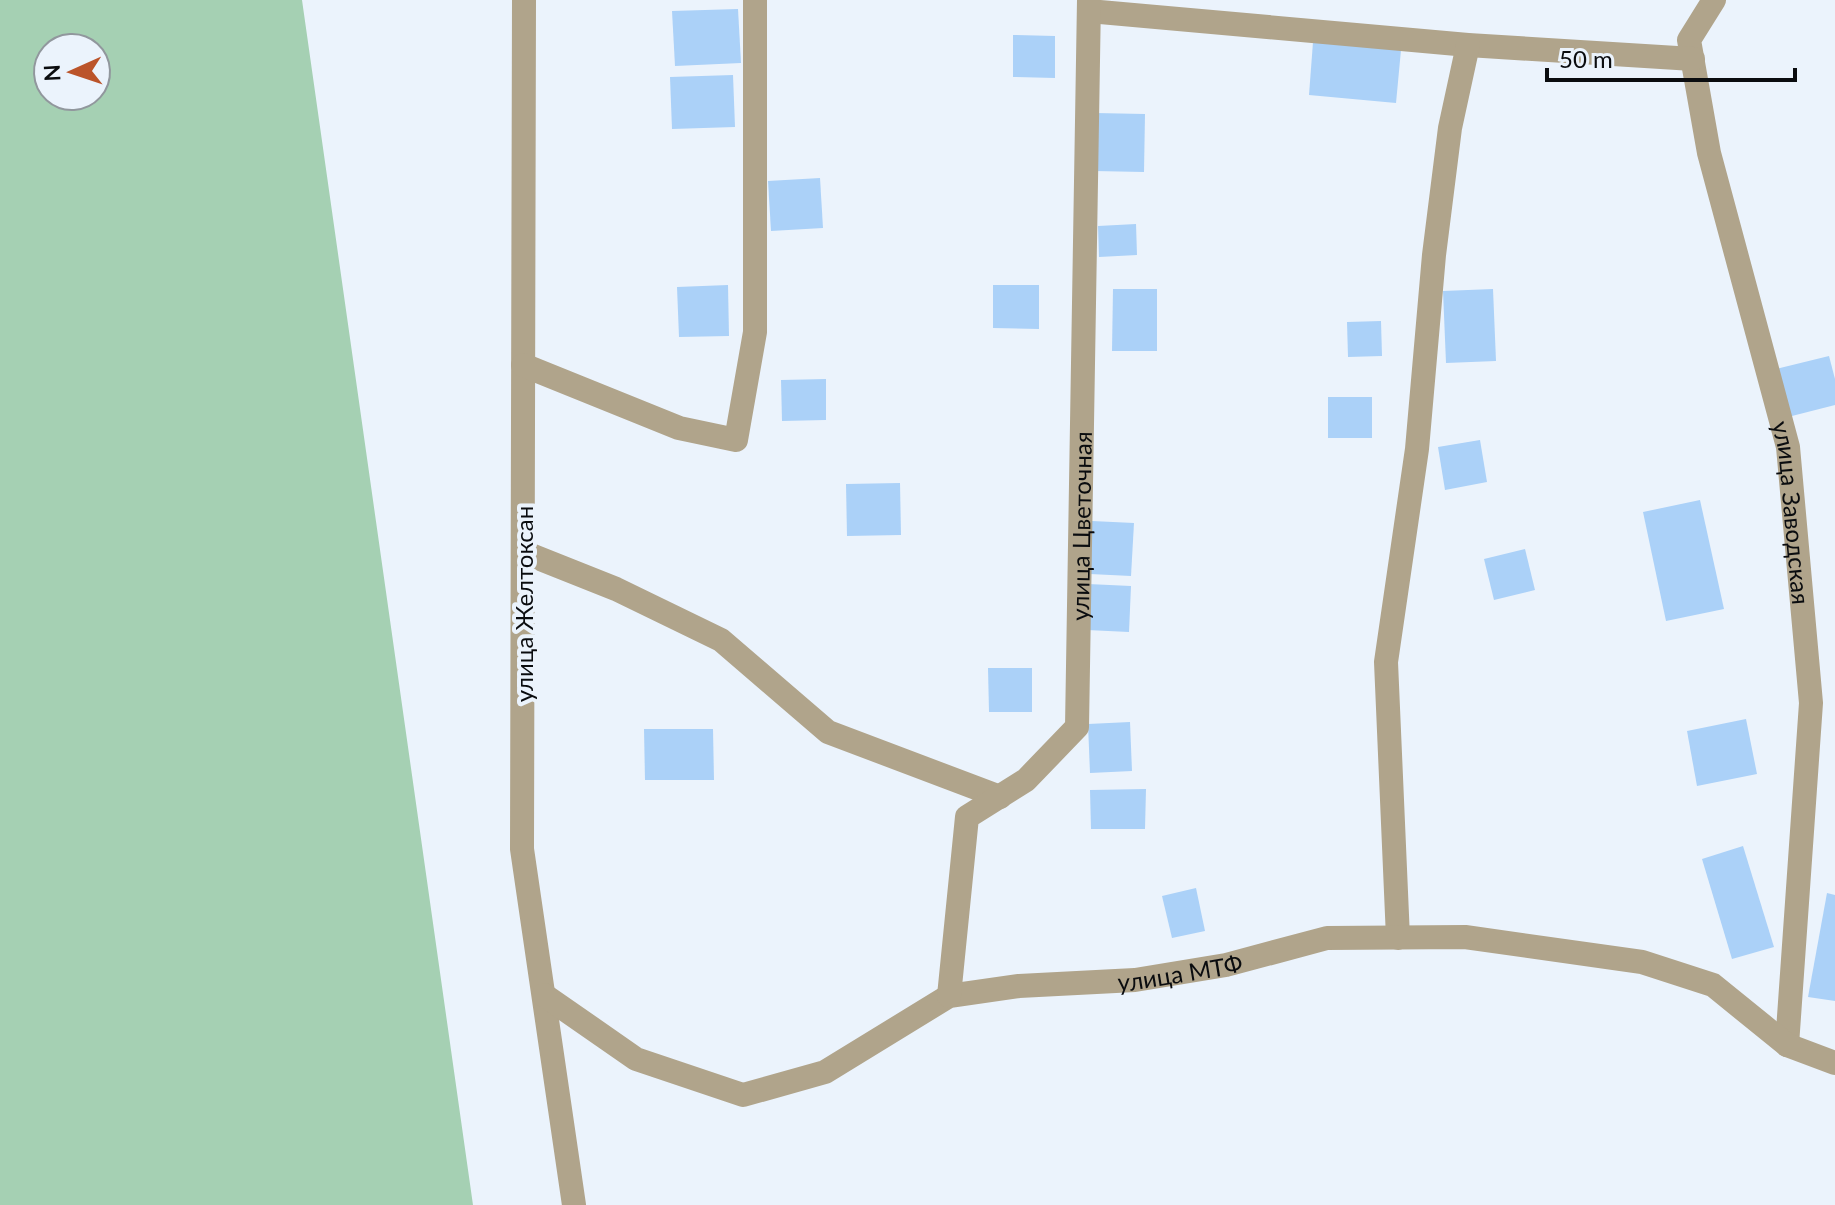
<svg xmlns="http://www.w3.org/2000/svg" width="1835" height="1205" viewBox="0 0 1835 1205" font-family="Lato,sans-serif">
<style>
.green{fill:#a5d0b3;fill-rule:evenodd}
.building{fill:#abd1f8}
.lines{fill:none;stroke-linecap:round;stroke-linejoin:round}
.minor{stroke:#b0a48b;stroke-width:24}
.labels{text-anchor:middle;dominant-baseline:central;stroke-width:8;stroke-linejoin:round;paint-order:stroke}
.street-label{font-size:24px;fill:#0a0c0f;stroke:#ebf3fc}
</style>
<rect width="100%" height="100%" fill="#ebf3fc"/>
<!-- green -->
<path class="green" d="M0,0H302L473,1205H0ZM48,48H96V96H48Z"/>
<!-- building -->
<g class="building">
<path d="M738,9L741,63L675,66L672,11Z"/>
<path d="M1013,35L1055,36V78L1013,77Z"/>
<path d="M1313,42L1401,50L1396,103L1309,95Z"/>
<path d="M733,75L735,127L672,129L670,77Z"/>
<path d="M1095,113L1145,114L1144,172L1094,171Z"/>
<path d="M820,178L823,228L771,231L768,181Z"/>
<path d="M1136,224L1137,255L1099,257L1098,226Z"/>
<path d="M728,285L729,336L679,337L677,287Z"/>
<path d="M993,285H1039V329L993,328Z"/>
<path d="M1113,289H1157V351H1112Z"/>
<path d="M1493,289L1496,361L1446,363L1443,291Z"/>
<path d="M1381,321L1382,356L1348,357L1347,322Z"/>
<path d="M1829,356L1835,379V405L1788,417L1776,369Z"/>
<path d="M826,379V420L782,421L781,380Z"/>
<rect x="1328" y="397" width="44" height="41"/>
<path d="M1480,440L1487,482L1445,490L1438,447Z"/>
<path d="M900,483L901,535L847,536L846,484Z"/>
<path d="M1700,500L1724,609L1666,621L1643,512Z"/>
<path d="M1092,521L1134,523L1131,576L1090,574Z"/>
<path d="M1525,549L1535,590L1494,600L1484,559Z"/>
<path d="M1088,584L1131,586L1129,632L1087,630Z"/>
<path d="M988,668H1032V712H989Z"/>
<path d="M1746,719L1757,774L1697,786L1687,731Z"/>
<path d="M1130,722L1132,771L1090,773L1088,724Z"/>
<path d="M644,729H713L714,780H645Z"/>
<path d="M1146,789L1145,829H1091L1090,790Z"/>
<path d="M1743,846L1774,947L1732,959L1702,859Z"/>
<path d="M1196,888L1205,931L1172,938L1162,896Z"/>
<path d="M1827,893L1835,895V1001L1808,997Z"/>
</g>
<g class="lines">
<!-- minor -->
<g class="minor">
<path d="M524,0L522,849L574,1205"/>
<path id="s1" d="M1714,0L1689,40L1709,153L1788,447L1811,703L1787,1045"/>
<path d="M1089,11L1468,45L1693,59"/>
<path d="M523,365L679,428L736,440L755,332V0"/>
<path d="M523,552L616,589L721,640L828,732L1000,797"/>
<path d="M1398,938L1386,662L1417,449L1434,255L1450,128L1468,45"/>
<path id="s2" d="M544,995L636,1059L743,1095L825,1072L949,996L1019,986L1135,980L1226,965L1327,938L1465,937L1642,962L1713,985L1787,1045L1835,1063"/>
<path id="s3" d="M949,996L967,817L1026,780L1077,727L1089,0"/>
</g>
</g>
<g class="labels">
<!-- street labels -->
<g class="street-label">
<text stroke="none"><textPath href="#s1" startOffset="532">улица Заводская</textPath></text>
<text stroke="none"><textPath href="#s3" startOffset="524">улица Цветочная</textPath></text>
<text transform="translate(523 604) rotate(-90)">улица Желтоксан</text>
<text stroke="none"><textPath href="#s2" startOffset="688">улица МТФ</textPath></text>
</g>
</g>
<!-- north arrow -->
<g transform="translate(72 72) rotate(267)"><circle r="38" fill="#ebf3fc" stroke="#91979d" stroke-width="2"/>
<path d="M0-6L14 30L0 20L-14 30Z" fill="#bb542a"/>
<text y="-12" font-size="22" font-weight="bold" text-anchor="middle" fill="#0a0c0f">N</text>
</g>
<!-- scale -->
<path d="M1547 68v12h248v-12" fill="none" stroke="#0a0c0f" stroke-width="4"/>
<text x="1559" y="68" font-size="24" fill="#0a0c0f" stroke="#ebf3fc" stroke-width="6" paint-order="stroke">50 m</text>
</svg>
